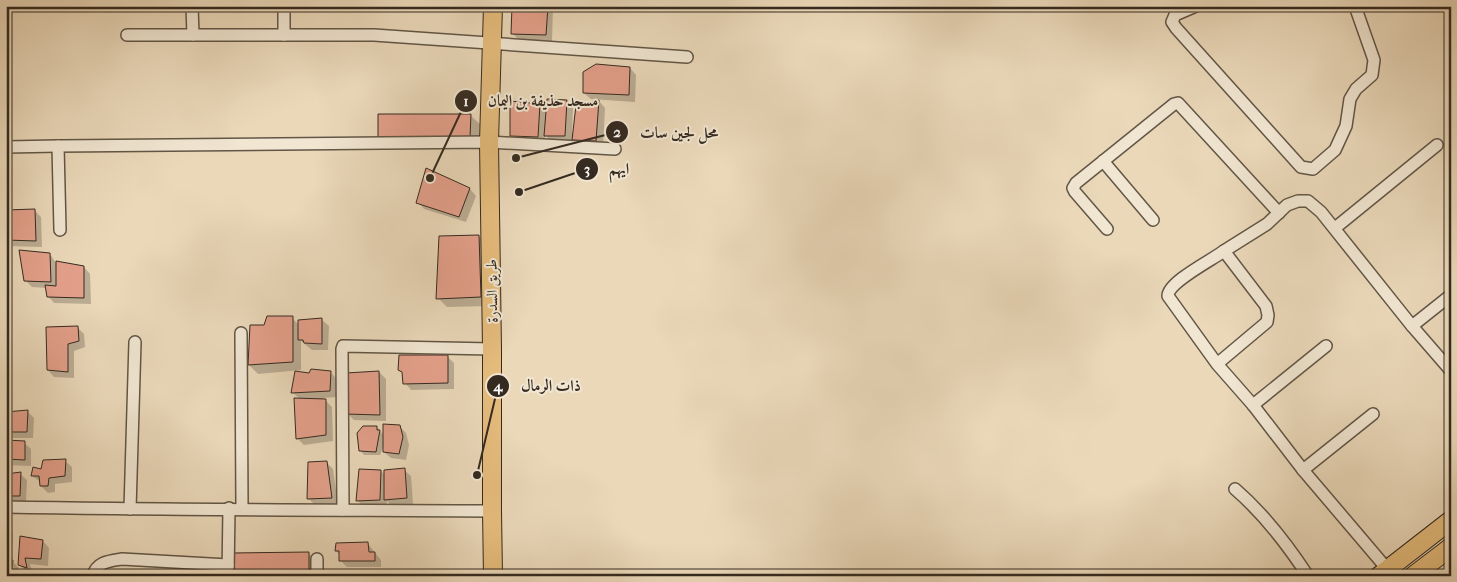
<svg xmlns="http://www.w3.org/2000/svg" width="1457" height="582" viewBox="0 0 1457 582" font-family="'IM FELL French Canon',Amiri,serif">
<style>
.shadow{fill:#0003}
.building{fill:#e4a08b;stroke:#342a20}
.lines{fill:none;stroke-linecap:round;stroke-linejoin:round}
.street-casing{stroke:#625646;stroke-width:14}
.primary-casing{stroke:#342a20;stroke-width:20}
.street{stroke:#f1e6d2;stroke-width:11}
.primary{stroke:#e5bc7c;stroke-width:18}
.labels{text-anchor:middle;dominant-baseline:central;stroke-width:4;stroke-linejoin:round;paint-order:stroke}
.street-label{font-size:15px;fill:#342a20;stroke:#f1e6d2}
.leader{fill:none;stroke:#342a20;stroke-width:2}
.callout-dot{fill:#342a20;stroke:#f1e6d2;stroke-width:2}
.mark-label{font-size:15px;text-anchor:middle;font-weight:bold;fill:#fff}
.callout-label{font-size:16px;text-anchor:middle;font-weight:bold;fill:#342a20;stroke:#f1e6d2;stroke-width:4;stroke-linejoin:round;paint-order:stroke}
</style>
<rect width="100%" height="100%" fill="#ead8b9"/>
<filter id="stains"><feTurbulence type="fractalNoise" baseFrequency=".004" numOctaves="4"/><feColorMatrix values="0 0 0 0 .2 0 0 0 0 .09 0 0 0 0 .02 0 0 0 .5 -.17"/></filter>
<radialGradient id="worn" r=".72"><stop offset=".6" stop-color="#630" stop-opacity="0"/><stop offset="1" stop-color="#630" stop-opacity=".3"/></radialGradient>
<!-- shadow -->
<g class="shadow">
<path d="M513,6H553L552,42L519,40L512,33Z"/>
<path d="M630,68L636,75L635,102L591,99L584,93Z"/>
<path d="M567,101L573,108L572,132H574L599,101L605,108L603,147H580L572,138V142H552L545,135V143L518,142L511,135L539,105L547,113Z"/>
<path d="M470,115L480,124L479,147H389Z"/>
<path d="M427,170L470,189L476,196L466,222L424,209L418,202Z"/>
<path d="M34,210L41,217L42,247L6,246V211Z"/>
<path d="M479,236L488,245L489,306L447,307L438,298Z"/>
<path d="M50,254L56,263L84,267L90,274L91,304L54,303L48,296L47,288L32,287L25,280Z"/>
<path d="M292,318L299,325L322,320L329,326L328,350H312L301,341V370L258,374L249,365L265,327Z"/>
<path d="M78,328L84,334L85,347L74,351V378L54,377L48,370Z"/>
<path d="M447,356L454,363V389L411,390L405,383L404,374L399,369Z"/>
<path d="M330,372L337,379V397L323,398L332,407L333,441L304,445L297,438L300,399L292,392L309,374Z"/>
<path d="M379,372L386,379V421L354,420L347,413Z"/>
<path d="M27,411L34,418L33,438H6V413Z"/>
<path d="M399,426L406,433L409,445L406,460L391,458L384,452V445L380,455H364L360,450L377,427L384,436Z"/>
<path d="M6,441L24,443L31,449V466L6,465Z"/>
<path d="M65,461L72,467V482L55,484V492L48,493L41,486V482L32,476Z"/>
<path d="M327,463L333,469L338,504L315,505L308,498Z"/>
<path d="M404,470L411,476L413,504L392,506L387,501L386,507H364L358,501L381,471L385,475Z"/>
<path d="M20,474L27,480L26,502H6V475Z"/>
<path d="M6,529H9L13,533V543H6Z"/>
<path d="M22,537L43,541L49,548L48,566L30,564L33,574L26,572L20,565Z"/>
<path d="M368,544L381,560V567H347L340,560V555L336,551Z"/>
<path d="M308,553L317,562V576H233Z"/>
<path d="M12,561L19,568L18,576H6Z"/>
</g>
<!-- building -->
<g class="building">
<path d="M512,6H548L546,35L511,34Z"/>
<path d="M596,64L630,67L629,95L583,93V72Z"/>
<path d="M547,99L567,100L565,136H544Z"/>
<path d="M599,100L596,141L572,140L576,105Z"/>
<path d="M510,101L540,104L538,137L510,136Z"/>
<path d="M378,114H471L470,138L378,139Z"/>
<path d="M426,168L470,188L459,217L416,203Z"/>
<path d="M35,209L36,241L6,240V210Z"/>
<path d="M479,235L481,297L436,299L439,236Z"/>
<path d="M19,250L50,253L51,282L24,281Z"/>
<path d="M56,261L84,266V298L47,297L45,285L56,286Z"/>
<path d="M267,316H293V362L248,365L250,325H264Z"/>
<path d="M322,318V344L304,343L303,340H298V320Z"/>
<path d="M78,326L79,341L68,344V372L47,370L46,327Z"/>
<path d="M399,355H448V383L403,384L402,372L398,370Z"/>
<path d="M311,369L331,371L330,391L291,393L295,371L309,373Z"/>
<path d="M379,371L380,415L346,414V373Z"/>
<path d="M294,398L326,399V435L296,439Z"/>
<path d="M28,410L27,432H6V412Z"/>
<path d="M383,424L400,425L403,437L399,454L383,452Z"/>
<path d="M363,426H377V430H380L376,452L359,451L357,433Z"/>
<path d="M6,440L25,441V460L6,459Z"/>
<path d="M66,459L65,476L49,478L48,486H40L39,476H31L33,467L41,469L43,460Z"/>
<path d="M327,461L332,498L307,499L308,462Z"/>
<path d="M405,468L407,498L384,500V470Z"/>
<path d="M359,469L381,470L380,500L356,501Z"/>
<path d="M21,472L20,496H6V474Z"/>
<path d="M20,536L43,540L41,559L25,558L27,568L18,565Z"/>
<path d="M368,542L369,552H375V561H339V551H335L336,543Z"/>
<path d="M309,552V576H232V553Z"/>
<path d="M6,560H13L11,576H6Z"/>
</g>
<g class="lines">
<defs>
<g id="street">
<path d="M192,6L193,35"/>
<path d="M284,6V35"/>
<path d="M1196,6L1175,15L1172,22L1176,28L1301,167L1313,169L1335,150L1346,126L1350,99L1356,89L1372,75L1374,60L1355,6"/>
<path d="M127,35H374L687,57"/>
<path d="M6,147L58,146"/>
<path d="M1103,161L1153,220"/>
<path d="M1335,228L1437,145"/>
<path d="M1107,229L1075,192L1073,188L1076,183L1174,104L1178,103L1279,213"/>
<path d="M60,230L58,146L489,142L615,149"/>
<path d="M1224,251L1267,224L1287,205L1298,201H1308L1321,212L1412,326L1451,371"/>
<path d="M1412,326L1451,295"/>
<path d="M241,333L242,508"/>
<path d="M1217,364L1267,322L1268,315L1266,306L1224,251C1212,260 1168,282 1168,296L1217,364L1253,405L1303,470L1388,570"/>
<path d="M1253,405L1326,346"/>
<path d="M1303,470L1373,414"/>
<path d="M1235,489C1264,514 1287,544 1308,576"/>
<path d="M6,507C168,510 330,510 492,511"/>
<path d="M130,509L135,342"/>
<path d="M343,510L342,349L343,346L492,349"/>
<path d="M317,559V576"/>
<path d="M93,576C96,562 109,561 122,559L228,565"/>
<path d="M228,576L229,508"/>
</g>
<g id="primary">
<path d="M493,576L492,511V349L489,142L493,6"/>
<path d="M1379,576L1451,520"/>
<path d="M1413,576L1451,547"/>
</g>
</defs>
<!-- street casing -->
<use href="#street" class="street-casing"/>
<!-- primary casing -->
<use href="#primary" class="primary-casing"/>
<!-- street -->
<use href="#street" class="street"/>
<!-- primary -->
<use href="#primary" class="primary"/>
</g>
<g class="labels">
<!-- street labels -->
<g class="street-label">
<text transform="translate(492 291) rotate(-91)">طريق السدرة</text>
</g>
</g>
<!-- callouts -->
<path class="leader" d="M430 178L466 101M516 158L617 132M519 192L587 169M477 475L498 386"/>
<g class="callout-dot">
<circle cx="430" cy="178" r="5"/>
<circle cx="516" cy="158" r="5"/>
<circle cx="519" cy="192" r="5"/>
<circle cx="477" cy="475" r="5"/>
<circle cx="466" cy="101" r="12"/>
<circle cx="617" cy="132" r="12"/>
<circle cx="587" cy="169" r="12"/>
<circle cx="498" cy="386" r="12"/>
</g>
<g class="mark-label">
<text x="466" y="106">1</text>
<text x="617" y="137">2</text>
<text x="587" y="174">3</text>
<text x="498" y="391">4</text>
</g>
<g class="callout-label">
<text x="543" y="106">مسجد حذيفة بن اليمان</text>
<text x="679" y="138">محل لجين سات</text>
<text x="619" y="174">ايهم</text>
<text x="551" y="391">ذات الرمال</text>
</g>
<!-- margin -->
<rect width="1457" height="582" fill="none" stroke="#ead8b9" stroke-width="25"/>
<rect x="8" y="8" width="1442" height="567" fill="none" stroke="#342a20" stroke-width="2.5"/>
<rect x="12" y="12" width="1432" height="557" fill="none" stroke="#342a20"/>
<rect width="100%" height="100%" filter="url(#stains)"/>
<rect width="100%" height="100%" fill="url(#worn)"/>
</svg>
